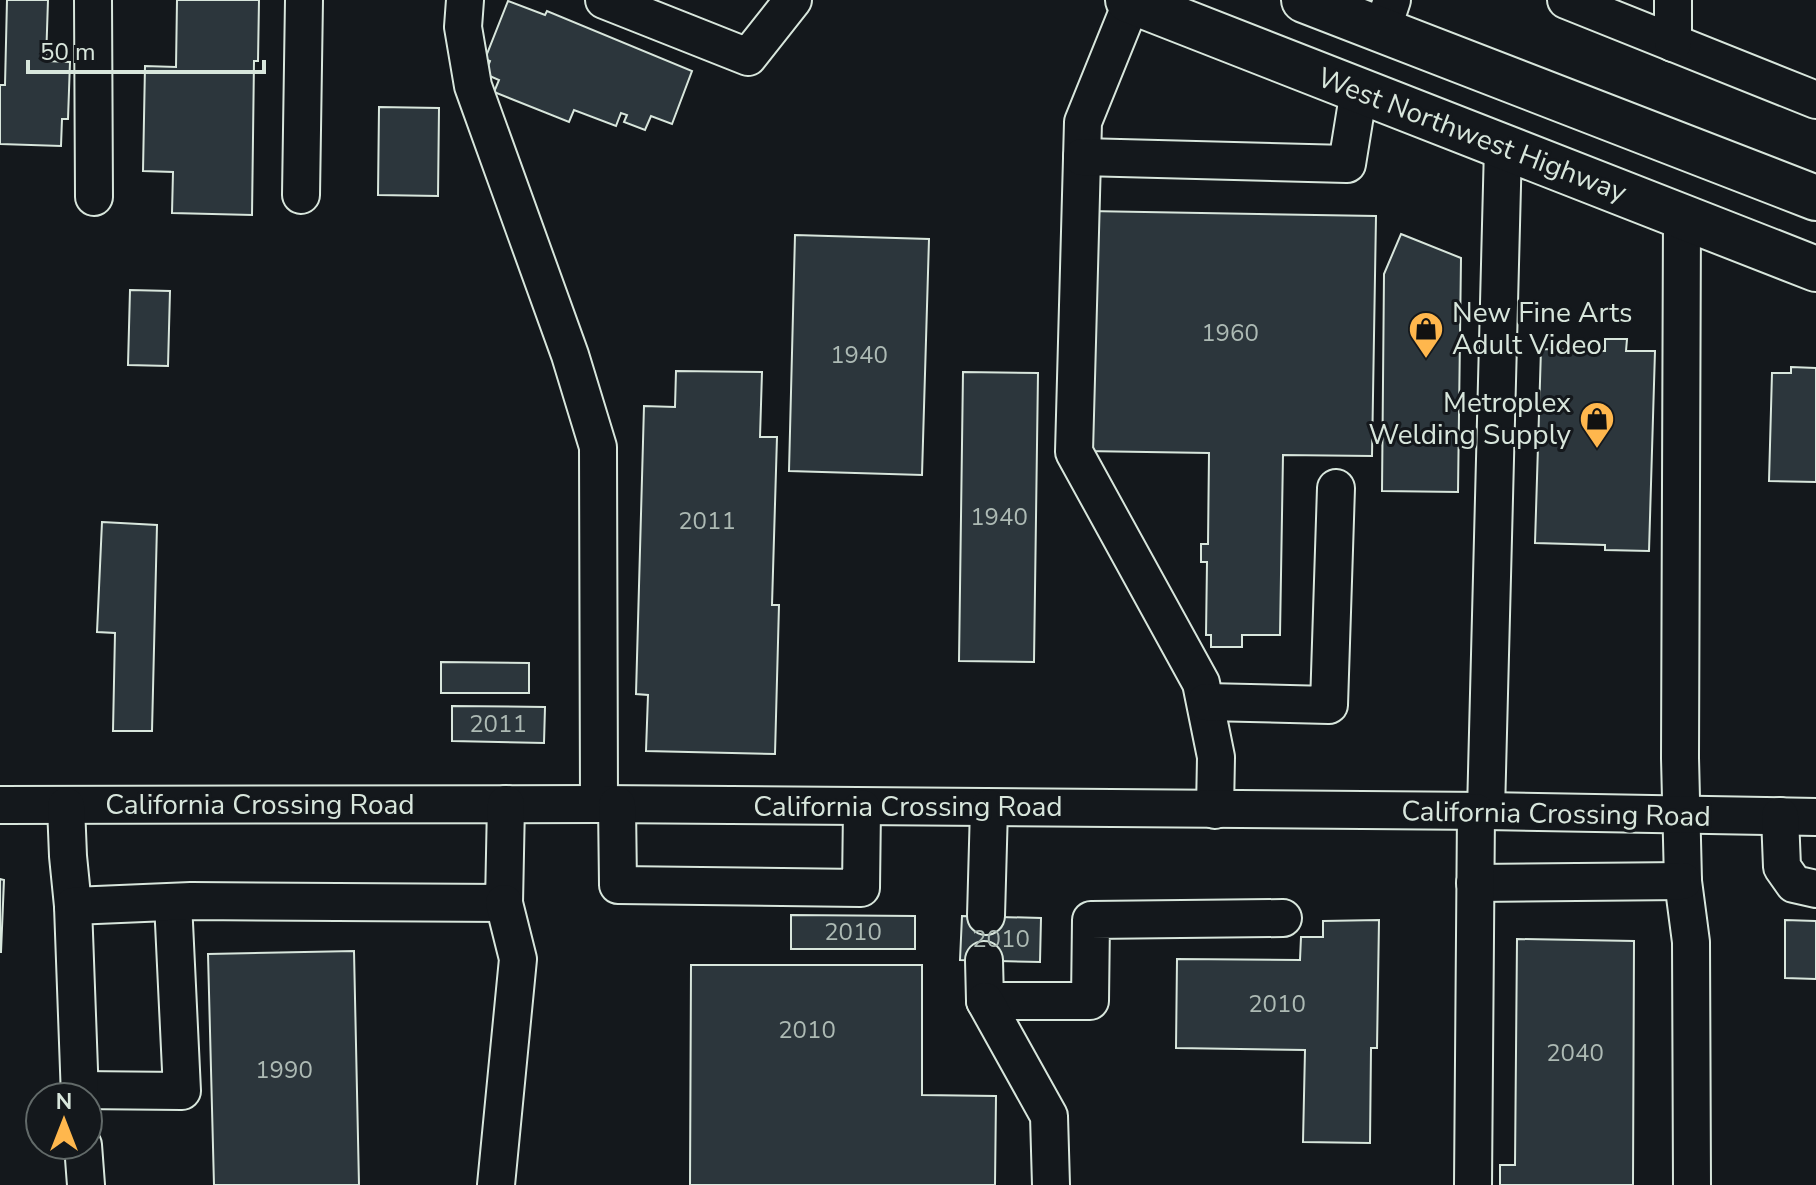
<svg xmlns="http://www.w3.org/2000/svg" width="1816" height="1185" viewBox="0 0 1816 1185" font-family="'Nunito Sans',sans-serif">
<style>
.building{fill:#2c363c;stroke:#d8e6dc;stroke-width:2}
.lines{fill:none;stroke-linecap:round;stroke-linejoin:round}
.minor-casing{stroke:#d8e6dc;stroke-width:40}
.major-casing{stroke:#d8e6dc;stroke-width:48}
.minor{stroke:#14181c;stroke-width:36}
.major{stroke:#14181c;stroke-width:44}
.labels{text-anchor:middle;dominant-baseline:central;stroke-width:6;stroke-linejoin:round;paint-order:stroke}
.number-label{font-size:24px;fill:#adbab4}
.street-label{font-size:28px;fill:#d8e6dc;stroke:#14181c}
.poi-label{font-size:28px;fill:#d8e6dc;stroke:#14181c;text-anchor:start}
</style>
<rect width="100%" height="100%" fill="#14181c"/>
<!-- building -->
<g class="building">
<path d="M7,0H48L46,61L70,62L68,119H62L61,146L0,144V85H5Z"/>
<path d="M177,0H259L258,61H254L252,215L172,213L173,172L143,171L145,66L176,67Z"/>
<path d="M508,1L545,15L547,11L692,71L672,124L651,116L645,130L624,122L627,115L621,113L616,126L574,110L569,122L494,92L499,80L485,74L490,61L485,59Z"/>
<path d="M379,107L439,108L438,196L378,195Z"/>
<path d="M1088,211L1376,216L1372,456L1283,455L1280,635H1242V647H1211V635H1206L1207,562H1201V544H1208L1209,453L1084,451Z"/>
<path d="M1401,234L1461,258L1458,492L1382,491L1384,274Z"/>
<path d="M795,235L929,239L922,475L789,471Z"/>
<path d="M130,290L170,291L168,366L128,365Z"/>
<path d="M1605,339H1627L1626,351H1655L1649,551L1605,550V545L1535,543L1541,349L1605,351Z"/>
<path d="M1791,367L1816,368V482L1769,481L1772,373H1791Z"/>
<path d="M676,371L762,372L760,437H777L772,605H779L775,754L646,751L648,695L636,694L644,406L675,407Z"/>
<path d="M963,372L1038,373L1034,662L959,661Z"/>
<path d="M102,522L157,525L152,731H113L115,633L97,632Z"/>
<path d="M441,662L529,663V693H441Z"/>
<path d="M452,706L545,707L544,743L452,741Z"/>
<path d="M0,879L4,880L1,952H0Z"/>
<path d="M791,915L915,916V949H791Z"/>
<path d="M962,916L1041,918L1040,962L960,960Z"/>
<path d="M1379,920L1377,1048H1371L1370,1143L1303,1142L1305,1050L1176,1048L1177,959L1300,960L1301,937H1323V921Z"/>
<path d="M1785,920L1816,921V979L1785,978Z"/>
<path d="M1517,939L1634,941L1633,1185H1500V1165H1515Z"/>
<path d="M354,951L359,1185H214L208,954Z"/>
<path d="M691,965H922V1095L996,1096L995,1185H690Z"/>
</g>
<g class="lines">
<defs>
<g id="minor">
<path d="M93,0L94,197"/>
<path d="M465,0L463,27L473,86L570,355L598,447L599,804"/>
<path d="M604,0L748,57L793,0"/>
<path d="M1566,0L1816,100"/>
<path d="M1673,0V43"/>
<path d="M1132,1L1083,122L1074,452L1201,683L1216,757L1215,810"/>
<path d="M1382,30L1392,0"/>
<path d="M1082,157L1347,164L1359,90"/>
<path d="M301,195L304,0"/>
<path d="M1682,217L1680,758L1683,881L1691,942L1692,1185"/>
<path d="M1206,702L1329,705L1336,488"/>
<path d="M0,805L599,804L1486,811L1816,817"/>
<path d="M617,805L618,885L861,888L862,808"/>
<path d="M66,806L68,856L73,906"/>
<path d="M1486,811L1503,147"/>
<path d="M1780,816L1782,867L1794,884L1816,889"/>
<path d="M1475,883L1683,881"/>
<path d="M986,916L989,808"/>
<path d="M984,960L985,1001H1090L1091,920L1283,918"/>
<path d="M985,1001L1049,1116L1051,1185"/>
<path d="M79,1090L182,1091L173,902"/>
<path d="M80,1097L73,906L191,901L504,903L506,804"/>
<path d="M83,1145L86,1185"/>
<path d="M496,1185L518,959L504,903"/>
<path d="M1473,1185L1476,812"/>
</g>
<g id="major">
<path d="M1128,0L1816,269"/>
<path d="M1304,0L1816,198"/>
</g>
</defs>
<!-- minor casing -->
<use href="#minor" class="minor-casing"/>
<!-- major casing -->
<use href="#major" class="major-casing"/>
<!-- minor -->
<use href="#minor" class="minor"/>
<!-- major -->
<use href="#major" class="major"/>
</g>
<!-- icons -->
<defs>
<symbol id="shop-pin" viewBox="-11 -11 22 30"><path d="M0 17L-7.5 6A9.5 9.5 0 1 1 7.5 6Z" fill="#ffb74d" stroke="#14181c"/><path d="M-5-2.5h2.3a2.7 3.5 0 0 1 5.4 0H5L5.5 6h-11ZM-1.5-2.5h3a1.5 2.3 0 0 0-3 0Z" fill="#111"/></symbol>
</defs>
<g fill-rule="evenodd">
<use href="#shop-pin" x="1406" y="309" width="40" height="54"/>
<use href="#shop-pin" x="1577" y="399" width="40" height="54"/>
</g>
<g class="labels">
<!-- number labels -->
<g class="number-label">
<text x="1230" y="333">1960</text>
<text x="859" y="355">1940</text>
<text x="999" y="517">1940</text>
<text x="707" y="521">2011</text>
<text x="498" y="724">2011</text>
<text x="853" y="932">2010</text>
<text x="1001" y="939">2010</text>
<text x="1277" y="1004">2010</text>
<text x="807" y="1030">2010</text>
<text x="1575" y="1053">2040</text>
<text x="284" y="1070">1990</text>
</g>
<!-- street labels -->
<g class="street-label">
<text transform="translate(1472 135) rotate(21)">West Northwest Highway</text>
<text x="260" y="805">California Crossing Road</text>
<text x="908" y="807">California Crossing Road</text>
<text transform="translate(1556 814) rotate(1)">California Crossing Road</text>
</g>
<!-- poi labels -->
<g class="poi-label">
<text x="1452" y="313">New Fine Arts<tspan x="1452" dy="32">Adult Video</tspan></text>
<text x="1571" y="403" text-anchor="end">Metroplex<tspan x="1571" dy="32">Welding Supply</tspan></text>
</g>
</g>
<!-- north arrow -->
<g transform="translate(64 1121)"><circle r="38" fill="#14181c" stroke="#626a69" stroke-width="2"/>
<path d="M0-6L14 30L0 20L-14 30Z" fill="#ffb74d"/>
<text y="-12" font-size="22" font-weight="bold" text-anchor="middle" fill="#d8e6dc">N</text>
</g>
<!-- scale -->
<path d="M28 60v12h236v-12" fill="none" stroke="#d8e6dc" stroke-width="4"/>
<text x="40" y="60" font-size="24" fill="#d8e6dc" stroke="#14181c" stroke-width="6" paint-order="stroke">50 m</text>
</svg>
